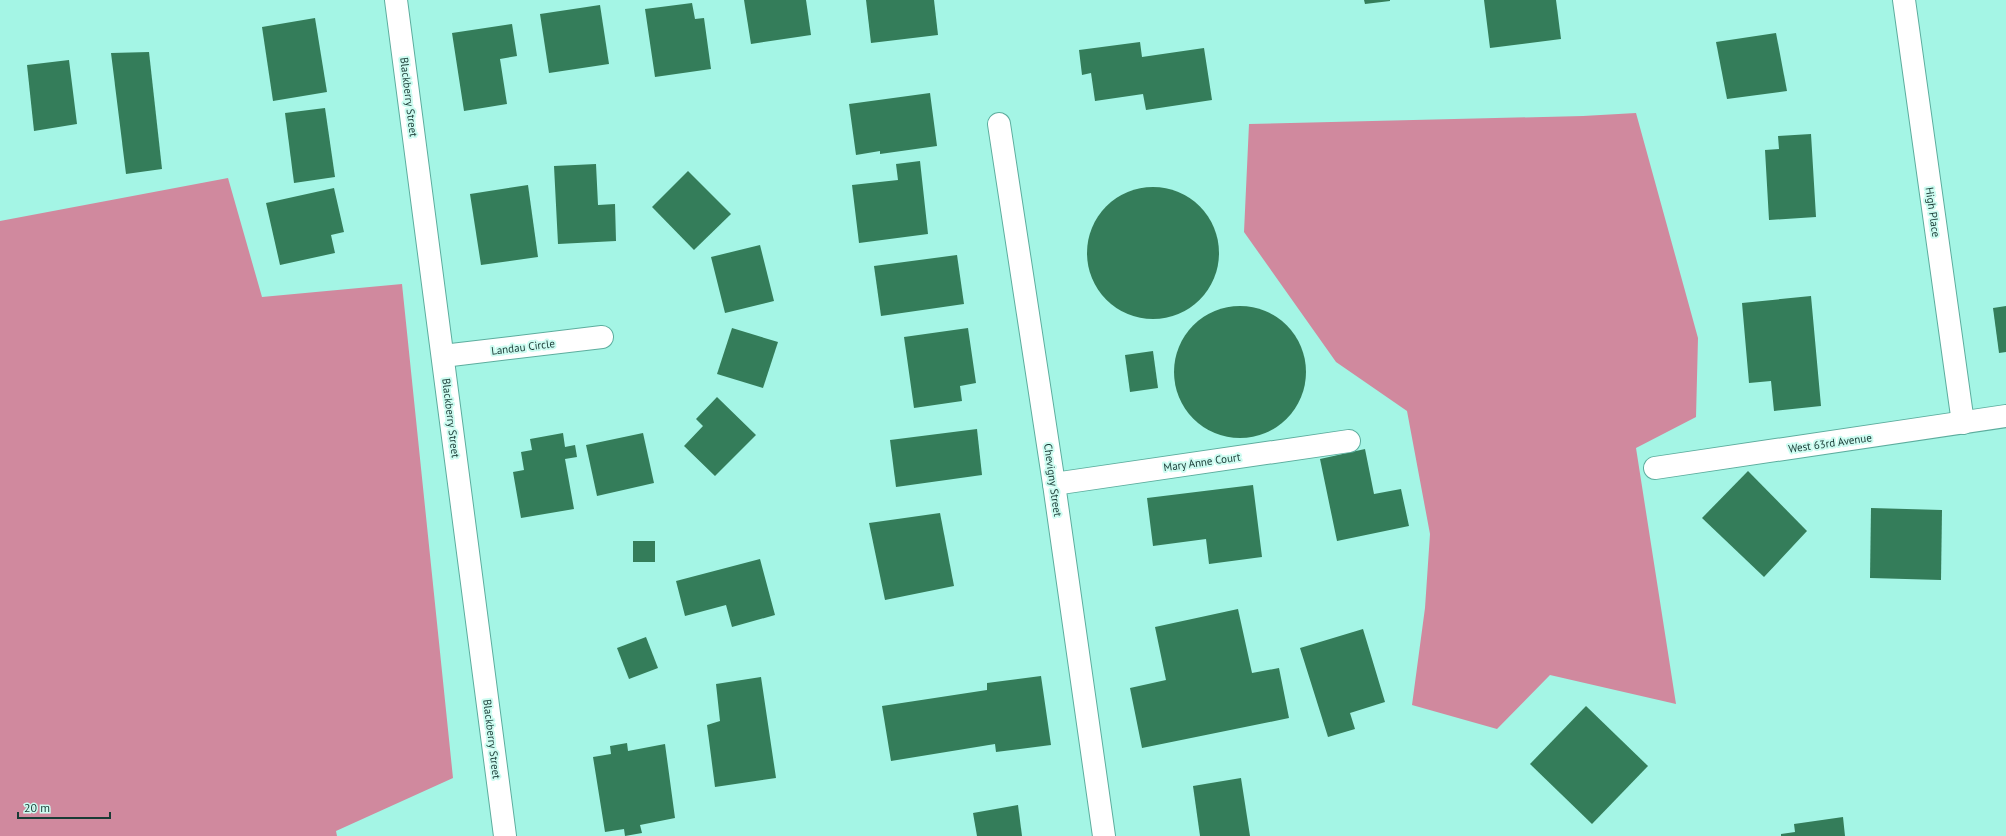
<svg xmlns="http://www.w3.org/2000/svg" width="2006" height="836" viewBox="0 0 2006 836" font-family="'PT Sans',sans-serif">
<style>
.forest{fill:#d0899e}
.building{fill:#347d5a}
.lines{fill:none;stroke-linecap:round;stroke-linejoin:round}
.street-casing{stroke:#5dad9e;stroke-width:24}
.street{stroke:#fff;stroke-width:22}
.labels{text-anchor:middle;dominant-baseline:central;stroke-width:4;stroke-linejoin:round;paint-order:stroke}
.street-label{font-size:11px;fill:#193b35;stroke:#cdfcf1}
</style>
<rect width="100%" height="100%" fill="#a4f5e5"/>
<!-- forest -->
<g class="forest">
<path d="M1636,113L1698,338L1696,417L1636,448L1676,704L1550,675L1497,729L1412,705L1425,608L1430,534L1407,411L1336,362L1244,232L1249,124L1583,116Z"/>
<path d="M228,178L262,297L402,284L453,778L336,831L337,836H0V221Z"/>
</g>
<!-- building -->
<g class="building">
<path d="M744,0H806L811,35L751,44Z"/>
<path d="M866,0H934L938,35L871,43Z"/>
<path d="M1364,0H1390V1L1365,4Z"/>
<path d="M1484,0H1556L1561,39L1490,48Z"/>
<path d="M692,3L695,19L704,18L711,69L655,77L645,9Z"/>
<path d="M600,5L609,64L549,73L540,14Z"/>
<path d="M315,18L327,92L273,101L262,27Z"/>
<path d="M512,24L517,56L500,59L507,104L464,111L452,33Z"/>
<path d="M1776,33L1787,91L1727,99L1716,42Z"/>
<path d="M1140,42L1142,57L1204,48L1212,100L1146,110L1143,94L1095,101L1091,73L1082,75L1079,50Z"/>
<path d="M149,52L162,169L126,174L111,53Z"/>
<path d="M69,60L77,124L34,131L27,65Z"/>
<path d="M930,93L937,146L880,154V151L856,155L849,104Z"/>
<path d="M325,108L335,177L294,183L285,113Z"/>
<path d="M1811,134L1816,217L1769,220L1765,150L1779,149L1778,136Z"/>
<path d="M920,161L928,234L859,243L852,185L898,180L896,164Z"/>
<path d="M596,164L598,205L615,204L616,241L558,244L554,166Z"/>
<path d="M688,171L731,214L694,250L652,207Z"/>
<path d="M528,185L538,257L481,265L470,194Z"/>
<circle cx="1153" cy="253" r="66"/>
<path d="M334,188L344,232L331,235L335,253L280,265L266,203Z"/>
<path d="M760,245L774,301L725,313L711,257Z"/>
<path d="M957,255L964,304L881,316L874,266Z"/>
<path d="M1811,296L1821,406L1774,411L1771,381L1749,383L1742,303Z"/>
<path d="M2006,306V352L1999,353L1993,308Z"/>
<circle cx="1240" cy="372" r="66"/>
<path d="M732,328L778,342L763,388L717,374Z"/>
<path d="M968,328L976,383L960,386L962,401L914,408L904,337Z"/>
<path d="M1153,351L1158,388L1130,392L1125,355Z"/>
<path d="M717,397L756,435L715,476L684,446L703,426L696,419Z"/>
<path d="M977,429L982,475L896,487L890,440Z"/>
<path d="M563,433L565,447L575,445L577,457L565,459L574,509L521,518L513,472L524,470L521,452L532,450L530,439Z"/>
<path d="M643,433L654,483L597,496L586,445Z"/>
<path d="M1365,449L1374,494L1401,489L1409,526L1337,541L1320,459Z"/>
<path d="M1748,471L1807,531L1764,577L1702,518Z"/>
<path d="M1253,485L1262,557L1209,564L1206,539L1153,546L1147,498Z"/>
<path d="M1871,508L1942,510L1941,580L1870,578Z"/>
<path d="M940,513L954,586L885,600L869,523Z"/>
<rect x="633" y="541" width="22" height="21"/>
<path d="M760,559L775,615L732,627L726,605L685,616L676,581Z"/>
<path d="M1238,609L1252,673L1279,668L1289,718L1142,748L1130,688L1166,680L1155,627Z"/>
<path d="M1363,629L1385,702L1350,713L1355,729L1328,737L1300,648Z"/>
<path d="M646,637L658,668L629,679L617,648Z"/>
<path d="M1041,676L1051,745L996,752L995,744L891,761L882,706L987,690V683Z"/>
<path d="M761,677L776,778L715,787L707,725L720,721L716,684Z"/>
<path d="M1586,706L1648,766L1592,824L1530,764Z"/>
<path d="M627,743L628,751L665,744L675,818L640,825L642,833L625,836L624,829L605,832L593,757L611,754L610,746Z"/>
<path d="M1241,778L1250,836H1200L1193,786Z"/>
<path d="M1018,805L1022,836H977L973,813Z"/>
<path d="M1843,817L1845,836H1781V834L1795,832L1794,824Z"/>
</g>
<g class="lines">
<defs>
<g id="street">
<path d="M396,0L505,836"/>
<path d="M1904,0L1963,423"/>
<path d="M999,124L1054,484L1104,836"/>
<path d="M443,356L602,337"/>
<path d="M1655,468L2006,416"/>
<path d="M1054,484L1349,441"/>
</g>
</defs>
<!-- street casing -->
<use href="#street" class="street-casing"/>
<!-- street -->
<use href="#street" class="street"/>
</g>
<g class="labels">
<!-- street labels -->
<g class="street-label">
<text transform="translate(409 97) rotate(83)">Blackberry Street</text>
<text transform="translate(1933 212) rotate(82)">High Place</text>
<text transform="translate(523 347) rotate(-7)">Landau Circle</text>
<text transform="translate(451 418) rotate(83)">Blackberry Street</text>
<text transform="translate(1830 443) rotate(-8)">West 63rd Avenue</text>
<text transform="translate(1202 462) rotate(-8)">Mary Anne Court</text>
<text transform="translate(1053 480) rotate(82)">Chevigny Street</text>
<text transform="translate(492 739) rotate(83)">Blackberry Street</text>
</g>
</g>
<!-- scale -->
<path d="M18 812v6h92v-6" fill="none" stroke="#193b35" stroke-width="2"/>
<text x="24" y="812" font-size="12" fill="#193b35" stroke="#cdfcf1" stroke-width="3" paint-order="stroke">20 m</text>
</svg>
